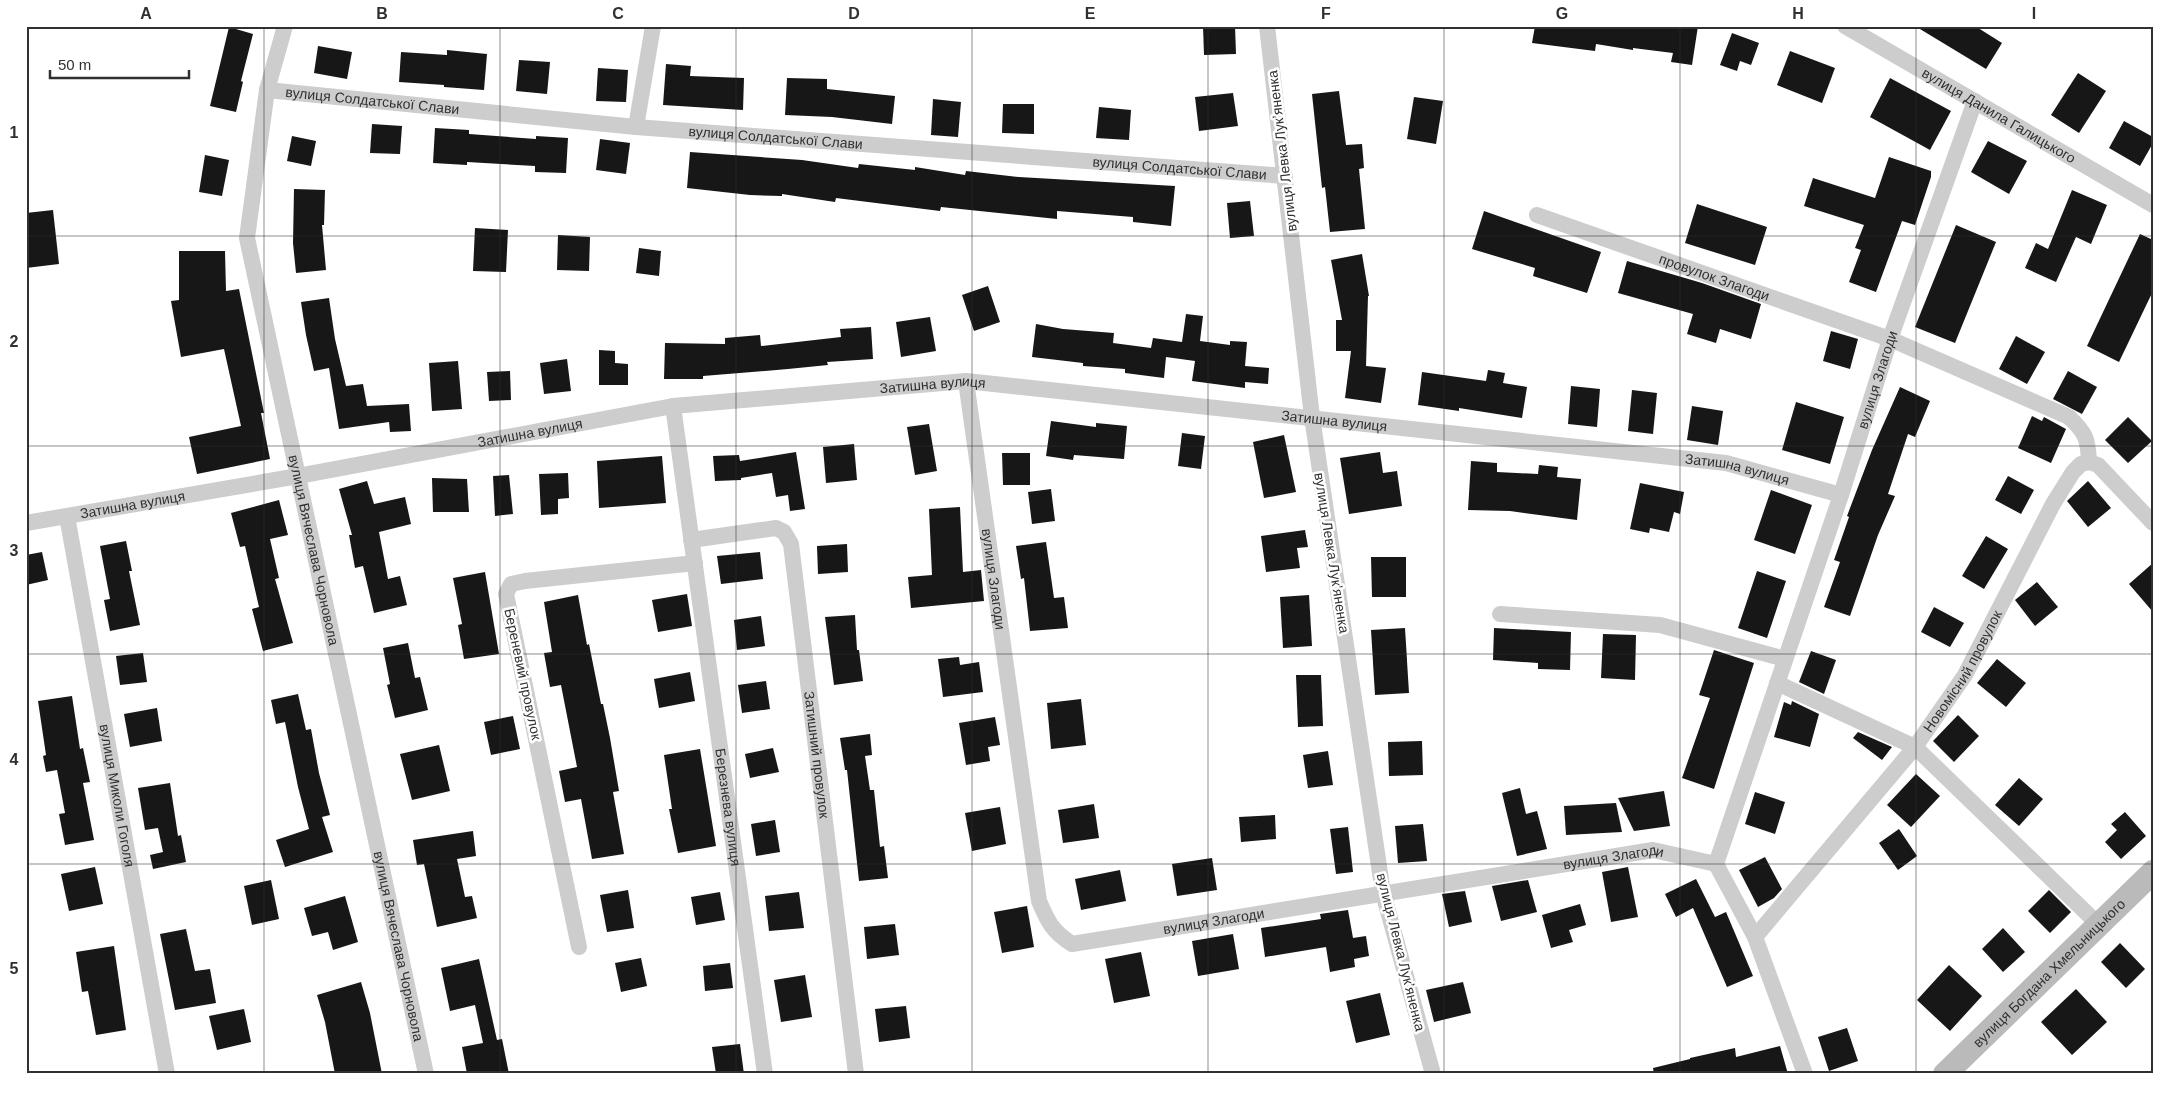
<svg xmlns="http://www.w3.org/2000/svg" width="2179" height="1100" viewBox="0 0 2179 1100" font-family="Arial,sans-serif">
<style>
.building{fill:#171717}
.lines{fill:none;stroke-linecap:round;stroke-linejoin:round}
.minor{stroke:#cdcdcd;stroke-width:16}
.secondary{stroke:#bababa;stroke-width:24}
.grid{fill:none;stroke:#303030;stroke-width:1;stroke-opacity:0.55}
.labels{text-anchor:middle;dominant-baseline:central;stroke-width:5;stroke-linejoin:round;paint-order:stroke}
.street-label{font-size:14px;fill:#303030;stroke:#fff}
.neatline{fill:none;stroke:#303030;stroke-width:2}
.grid-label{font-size:16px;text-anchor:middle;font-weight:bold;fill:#303030}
</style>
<rect width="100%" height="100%" fill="#fff"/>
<!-- building -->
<g class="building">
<path d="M1203,26H1235L1236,54L1204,55Z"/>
<path d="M1535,26H1698L1692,65L1671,62L1673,53L1633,48V50L1596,44L1595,51L1532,43Z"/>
<path d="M1915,26H1975L2002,43L1986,69Z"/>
<path d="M229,27L253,34L241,81L243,82L236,112L210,106Z"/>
<path d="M1732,33L1759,43L1751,65L1740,61L1737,71L1720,65Z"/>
<path d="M318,46L352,52L347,79L314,73Z"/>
<path d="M447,50L487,54L484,90L444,87V85L399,82L401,52L447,55Z"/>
<path d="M1790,51L1835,68L1822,103L1777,85Z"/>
<path d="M519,60L550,62L547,94L516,91Z"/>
<path d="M666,64L691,66L690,76L744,78L743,110L663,105Z"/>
<path d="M598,68L628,70L626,102L596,101Z"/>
<path d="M2078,73L2106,91L2079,133L2051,115Z"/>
<path d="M787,78L827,79V89L895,96L892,124L832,117L785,115Z"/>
<path d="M1890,78L1951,111L1930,150L1870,117Z"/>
<path d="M1339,91L1346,145L1362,144L1364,168L1359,169L1365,229L1330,232L1325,187L1322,188L1312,94Z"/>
<path d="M1233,93L1238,126L1199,131L1195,97Z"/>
<path d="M1414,97L1443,101L1436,144L1407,139Z"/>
<path d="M933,99L961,102L958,137L931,135Z"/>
<path d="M1003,104H1034V134L1002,133Z"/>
<path d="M1099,107L1131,110L1129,140L1096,138Z"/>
<path d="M2124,121L2153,137V143L2140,166L2109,148Z"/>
<path d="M372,124L402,126L400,154L370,153Z"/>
<path d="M435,128L469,130V134L536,139V136L568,138L566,173L535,172V166L467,162V165L433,163Z"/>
<path d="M292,136L316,141L311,166L287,161Z"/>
<path d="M600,139L630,143L626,174L596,170Z"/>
<path d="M1988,141L2027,161L2009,194L1971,172Z"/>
<path d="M690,152L802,160L858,168L859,164L915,170V167L965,175L966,171L1019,177L1175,186L1171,226L1133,222V217L1057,211V219L941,207L940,211L836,198L835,202L782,194V196L750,195L687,188Z"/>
<path d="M205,155L229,160L222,196L199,192Z"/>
<path d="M1889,157L1931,171V177L1915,225L1902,221L1876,292L1849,282L1861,250L1855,248L1864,225L1804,206L1813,178L1875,198Z"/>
<path d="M294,189L325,190L324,225H322L326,270L296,273L293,243Z"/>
<path d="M2072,190L2107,205L2091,244L2076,237L2056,282L2025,268L2036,243L2048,249Z"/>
<path d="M1250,201L1254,236L1230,238L1227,203Z"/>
<path d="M1697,204L1767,227L1755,265L1685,243Z"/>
<path d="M53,210L59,264L26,268V213Z"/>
<path d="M1484,211L1601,252L1587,293L1533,276L1535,268L1472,249Z"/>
<path d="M1956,225L1996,242L1955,343L1915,327Z"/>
<path d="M475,228L508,230L506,272L473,271Z"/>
<path d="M2140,234L2153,240V291L2119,362L2087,346Z"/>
<path d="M558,235L590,237L589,271L557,270Z"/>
<path d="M639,248L661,251L659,276L636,273Z"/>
<path d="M179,251H225L226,291L239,289L264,413H261L270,459L197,474L189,437L241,426L224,349L181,357L171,301L179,300Z"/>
<path d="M1362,254L1369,296H1368L1366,366L1386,368L1381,403L1345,398L1351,351H1336V320H1342L1331,260Z"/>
<path d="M1627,261L1702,283L1761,304L1751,339L1720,329L1716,343L1687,334L1693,314L1618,293Z"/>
<path d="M988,286L1000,322L974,331L962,295Z"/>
<path d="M329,298L335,339L346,386L363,384L367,406L409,404L411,431L390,432L389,422L339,429L329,368L314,371L306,335L301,302Z"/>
<path d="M1186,314L1203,316L1200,341L1230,345V341L1247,342L1245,366L1269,368L1268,384L1245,382V388L1192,381L1195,361L1166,357L1164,378L1125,373V369L1083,366V363L1032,357L1036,324L1063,329L1114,333L1113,343L1151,348L1153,338L1182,342Z"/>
<path d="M930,317L936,351L901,357L896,322Z"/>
<path d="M871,327L873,359L827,362L828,365L788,369L703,376V379H664L665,343L725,344V338L760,335L761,346L841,337L840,329Z"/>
<path d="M1831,331L1858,339L1850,369L1823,361Z"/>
<path d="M2016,336L2045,352L2027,384L1999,369Z"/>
<path d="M599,350L615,351V363L628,364V385H599Z"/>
<path d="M567,359L571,391L544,394L540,363Z"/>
<path d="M458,361L462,409L432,411L429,363Z"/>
<path d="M1488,370L1505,373L1503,383L1527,387L1522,418L1459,408V411L1418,405L1422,372L1486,381Z"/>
<path d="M510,371L511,400L489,401L487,372Z"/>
<path d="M2068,371L2097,387L2082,414L2053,399Z"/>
<path d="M1571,386L1600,389L1597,427L1568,424Z"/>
<path d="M1900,387L1930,401L1915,437L1908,434L1888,494L1895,496L1878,535L1850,616L1824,607L1840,562L1834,560L1849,517L1847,516L1872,450Z"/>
<path d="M1632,390L1657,393L1653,434L1628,431Z"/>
<path d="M1796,402L1844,417L1830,464L1782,450Z"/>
<path d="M1692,406L1723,411L1718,445L1687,440Z"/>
<path d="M2032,416L2042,421L2044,417L2066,429L2051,463L2018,448Z"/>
<path d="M2128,417L2152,441L2128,463L2105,440Z"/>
<path d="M1051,421L1096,427V423L1127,426L1124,459L1074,455L1073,460L1046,456Z"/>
<path d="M929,424L937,471L915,475L907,427Z"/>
<path d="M1182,433L1205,436L1201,469L1178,466Z"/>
<path d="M1284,435L1296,492L1264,498L1253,442Z"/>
<path d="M854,444L857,480L826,483L823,447Z"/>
<path d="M796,452L805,509L790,511L788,495L776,497L772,473L741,478V480L715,481L713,456L739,455L740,461Z"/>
<path d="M1380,452L1383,473L1397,471L1402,506L1349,514L1340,458Z"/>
<path d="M1002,453H1030V485H1003Z"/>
<path d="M662,456L666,503L599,508L597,461Z"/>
<path d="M1471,461L1497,463V472L1538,474L1539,465L1558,467L1557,477L1581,479L1577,520L1510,511L1468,510Z"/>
<path d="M568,473L569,498L558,499V514L541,515L539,474Z"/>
<path d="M509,475L513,514L495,516L493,476Z"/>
<path d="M2008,476L2034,490L2021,514L1995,500Z"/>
<path d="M432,478L467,479L469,512H433Z"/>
<path d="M367,481L374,504L405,497L411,524L379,532L388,579L400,576L407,605L374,613L363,566L355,568L349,535H352L339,489Z"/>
<path d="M2088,481L2111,508L2088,527L2067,501Z"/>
<path d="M1640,483L1684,492L1680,514L1674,512L1669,532L1650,528L1649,533L1630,529Z"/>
<path d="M1051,489L1055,521L1032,524L1028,492Z"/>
<path d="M1771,490L1812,505L1795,554L1754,540Z"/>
<path d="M279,500L288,535L270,539L279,578L275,579L293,643L263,651L252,609L259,607L245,546L240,547L231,513Z"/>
<path d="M960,507L963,572L981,570L984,601L911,608L908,577L932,575L929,509Z"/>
<path d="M1305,530L1308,547L1297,548L1300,568L1266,572L1261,536Z"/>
<path d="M1986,536L2008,549L1984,589L1962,576Z"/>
<path d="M126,541L132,571H129L140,625L110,631L104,600L110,599L100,546Z"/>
<path d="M1046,542L1054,598L1064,597L1068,628L1030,631L1024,578L1021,579L1016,546Z"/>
<path d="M847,544L848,572L818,574L817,546Z"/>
<path d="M42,552L48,580L26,585V555Z"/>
<path d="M760,552L763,579L721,584L717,556Z"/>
<path d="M1371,557H1406V597H1372Z"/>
<path d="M2153,563V612L2129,584Z"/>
<path d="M1757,571L1786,581L1767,638L1738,628Z"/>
<path d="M485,572L499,654L464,659L458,625L462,624L453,578Z"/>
<path d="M2037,582L2058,607L2035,626L2015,600Z"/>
<path d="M687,594L692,626L658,632L652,600Z"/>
<path d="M578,595L587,645L589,644L601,704H603L610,738L619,791L613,792L624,854L592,859L581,799L565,802L559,771L577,767L561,685L550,687L544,653L552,652L544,602Z"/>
<path d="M1309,595L1312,646L1283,648L1280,597Z"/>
<path d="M1934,607L1964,623L1950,647L1921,632Z"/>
<path d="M855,615L857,650H859L863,681L834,685L825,617Z"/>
<path d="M761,616L765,646L737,650L734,620Z"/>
<path d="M1405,628L1409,693L1375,695L1371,630Z"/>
<path d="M1494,628L1571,632L1570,670L1538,669V663L1493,660Z"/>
<path d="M1603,634L1636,635L1635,680L1601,678Z"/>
<path d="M408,643L415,678L420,677L428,710L395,718L387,685L390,684L383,648Z"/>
<path d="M1714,650L1754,663L1714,789L1682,778L1710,698L1699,695Z"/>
<path d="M1811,651L1836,660L1824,694L1799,682Z"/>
<path d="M143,653L147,682L120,685L116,656Z"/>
<path d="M959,657L960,665L979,662L983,692L943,697L938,659Z"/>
<path d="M1997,659L2026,683L2006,707L1977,683Z"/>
<path d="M690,672L695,701L659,708L654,679Z"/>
<path d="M1296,675H1321L1323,726L1298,727Z"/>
<path d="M766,681L770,709L742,713L738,685Z"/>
<path d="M298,694L306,730L311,729L319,773L330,815L322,817L333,852L285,867L276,840L309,829L298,787L285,722L276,724L271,700Z"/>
<path d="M72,696L80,749L83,748L90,782L83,783L94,840L65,845L59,814L65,813L57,770L46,772L43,756L46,755L38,701Z"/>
<path d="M1081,699L1086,745L1051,749L1047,703Z"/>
<path d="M1792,701L1819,714L1810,747L1774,737L1784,702L1791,705Z"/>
<path d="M157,708L162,741L130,747L124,714Z"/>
<path d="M1958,715L1979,736L1954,762L1933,741Z"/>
<path d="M513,716L520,749L491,755L484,722Z"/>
<path d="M995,717L1000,745L988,747L990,761L966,765L959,723Z"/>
<path d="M1858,732L1892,747L1882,760L1853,738Z"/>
<path d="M870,734L872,755L865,756L870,790H874L880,847L884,846L888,878L859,881L847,770H845L840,738Z"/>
<path d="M1422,741L1423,775L1389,776L1388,742Z"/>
<path d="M439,745L450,791L412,800L400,754Z"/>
<path d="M773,748L779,772L750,778L745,754Z"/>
<path d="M700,749L716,846L678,853L669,809H672L664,755Z"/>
<path d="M1328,751L1333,785L1308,788L1303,755Z"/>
<path d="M1916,774L1940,796L1911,827L1887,805Z"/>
<path d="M2019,778L2043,799L2019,826L1995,805Z"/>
<path d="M170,783L178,836L181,835L186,862L153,869L150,855L163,852L158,828L145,830L138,788Z"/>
<path d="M1520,788L1526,814L1537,811L1547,849L1517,856L1502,793Z"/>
<path d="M1664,791L1670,826L1634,831L1618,798Z"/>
<path d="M1755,792L1785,802L1775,834L1745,824Z"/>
<path d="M1616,803L1622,832L1566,835L1564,806Z"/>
<path d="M1094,804L1099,838L1063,843L1058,810Z"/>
<path d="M1000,807L1006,844L972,851L965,813Z"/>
<path d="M2125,812L2146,836L2121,859L2105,842L2117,830L2111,824Z"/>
<path d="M1275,815L1276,839L1241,842L1239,817Z"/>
<path d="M775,820L780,852L756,856L751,824Z"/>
<path d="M1423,824L1427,861L1398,863L1395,826Z"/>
<path d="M1348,827L1353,872L1336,874L1330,829Z"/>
<path d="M1899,829L1917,856L1898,870L1879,843Z"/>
<path d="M473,831L476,856L457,859L465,897L472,896L477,918L437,927L424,864L417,865L413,840Z"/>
<path d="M1765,857L1782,889L1774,898L1758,907L1739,870Z"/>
<path d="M1212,858L1217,890L1177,896L1172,864Z"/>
<path d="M95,867L103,904L69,911L61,874Z"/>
<path d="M1628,867L1638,917L1611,922L1602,872Z"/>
<path d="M1120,870L1126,901L1081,910L1075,879Z"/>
<path d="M1696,879L1715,917L1726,912L1753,976L1727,987L1693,908L1676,917L1665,894Z"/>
<path d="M271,880L279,919L252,925L244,886Z"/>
<path d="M1528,880L1537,912L1501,921L1492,886Z"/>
<path d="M628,890L634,928L607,932L600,895Z"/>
<path d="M2049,890L2071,912L2050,933L2028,911Z"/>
<path d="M1465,891L1472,922L1449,927L1442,894Z"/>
<path d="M720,892L725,920L696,925L691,897Z"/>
<path d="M799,892L804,928L769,931L765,896Z"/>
<path d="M345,896L358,942L333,950L328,932L312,936L304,908Z"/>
<path d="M1580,904L1586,925L1569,930L1573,942L1551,948L1542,915Z"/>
<path d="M1027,906L1034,947L1002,953L994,912Z"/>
<path d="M1348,910L1353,938L1366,936L1369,956L1354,959L1355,967L1330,972L1326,947L1265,957L1261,928L1321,919L1320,914Z"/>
<path d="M895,924L899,955L867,959L864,927Z"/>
<path d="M2003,928L2025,952L2003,972L1982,949Z"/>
<path d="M186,929L195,971L210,969L216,1003L175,1010L160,934Z"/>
<path d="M1233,934L1239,969L1198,976L1192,941Z"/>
<path d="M2120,943L2145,969L2126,988L2101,962Z"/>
<path d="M114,946L126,1030L96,1035L88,991L82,992L76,952Z"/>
<path d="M1141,952L1150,996L1114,1003L1105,959Z"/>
<path d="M641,958L647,986L621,992L615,963Z"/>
<path d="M479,959L497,1040L502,1039L509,1074H467L462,1047L483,1043L475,1005L450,1011L441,968Z"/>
<path d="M730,963L733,988L705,991L703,966Z"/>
<path d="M1949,965L1982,996L1950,1031L1917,1000Z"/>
<path d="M805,975L812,1017L781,1022L774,980Z"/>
<path d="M361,982L370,1013L382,1074H335L325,1022L317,995Z"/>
<path d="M1463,982L1471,1013L1434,1022L1426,990Z"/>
<path d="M2076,989L2107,1022L2072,1055L2041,1022Z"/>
<path d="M1380,993L1390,1035L1356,1043L1346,1001Z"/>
<path d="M906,1006L910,1038L879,1042L875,1009Z"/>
<path d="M244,1009L251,1042L217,1050L209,1016Z"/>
<path d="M1847,1028L1858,1061L1829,1071L1818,1037Z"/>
<path d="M740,1044L744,1074H716L712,1047Z"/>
<path d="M1780,1046L1788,1074H1654L1653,1068L1690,1059V1058L1735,1048L1736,1057Z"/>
</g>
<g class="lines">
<!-- minor -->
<g class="minor">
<path id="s1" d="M285,26L267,90L247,238L426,1074"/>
<path d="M1267,26L1312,417L1383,893L1433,1074"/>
<path id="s2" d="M1845,26L2153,205"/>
<path id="s3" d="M267,90L636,127L1285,176"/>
<path d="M636,127L653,26"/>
<path id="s4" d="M1537,215L1890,339L2069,417C2086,433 2088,439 2089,462"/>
<path id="s5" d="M966,381L1039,901C1048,922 1052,931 1072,944L1653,850L1716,864L1841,495L1890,339L1975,101"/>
<path id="s6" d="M673,406L765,1074"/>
<path id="s7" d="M67,516L167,1074"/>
<path id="s8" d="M26,523L298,476L673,406L966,381L1726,463L1841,495"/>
<path id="s9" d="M691,540L776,528L784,532L791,544L856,1074"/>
<path d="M1500,614L1660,625L1785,659"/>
<path d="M1777,683L1915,747L2099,925"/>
<path d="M1716,864L1755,937L1805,1074"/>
<path id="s10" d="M1755,937L1915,747L1965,675L2053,504L2073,472L2081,464L2089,462L2098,465L2153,523"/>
<path d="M579,947L506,594L511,584L525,581L695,563"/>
</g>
<!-- secondary -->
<path class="secondary" id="s11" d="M1945,1074L2153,872"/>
</g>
<!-- grid -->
<path class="grid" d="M264,26V1074M500,26V1074M736,26V1074M972,26V1074M1208,26V1074M1444,26V1074M1680,26V1074M1916,26V1074M26,236H2153M26,446H2153M26,654H2153M26,864H2153"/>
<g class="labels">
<!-- street labels -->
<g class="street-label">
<text stroke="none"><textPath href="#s3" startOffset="106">вулиця Солдатської Слави</textPath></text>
<text stroke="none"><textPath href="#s2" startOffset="178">вулиця Данила Галицького</textPath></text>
<text stroke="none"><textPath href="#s3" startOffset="511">вулиця Солдатської Слави</textPath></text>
<text transform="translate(1282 151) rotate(-97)">вулиця Левка Лукʼяненка</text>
<text stroke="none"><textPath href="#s3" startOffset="916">вулиця Солдатської Слави</textPath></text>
<text stroke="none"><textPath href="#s4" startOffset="188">провулок Злагоди</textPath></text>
<text stroke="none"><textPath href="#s5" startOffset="1744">вулиця Злагоди</textPath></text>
<text stroke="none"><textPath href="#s8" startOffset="918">Затишна вулиця</textPath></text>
<text stroke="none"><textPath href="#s8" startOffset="1322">Затишна вулиця</textPath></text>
<text stroke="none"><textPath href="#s8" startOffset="512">Затишна вулиця</textPath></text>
<text stroke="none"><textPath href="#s8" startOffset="1728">Затишна вулиця</textPath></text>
<text stroke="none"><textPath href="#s8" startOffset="108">Затишна вулиця</textPath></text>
<text stroke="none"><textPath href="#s1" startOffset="535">вулиця Вячеслава Чорновола</textPath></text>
<text transform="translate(1332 553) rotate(81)">вулиця Левка Лукʼяненка</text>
<text stroke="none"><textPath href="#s5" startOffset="200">вулиця Злагоди</textPath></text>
<text stroke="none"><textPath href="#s10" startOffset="338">Новомісний провулок</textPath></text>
<text transform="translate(523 674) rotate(78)">Береневий провулок</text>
<text stroke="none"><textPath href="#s9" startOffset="321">Затишний провулок</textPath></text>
<text stroke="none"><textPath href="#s7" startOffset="284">вулиця Миколи Гоголя</textPath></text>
<text stroke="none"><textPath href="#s6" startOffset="405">Березнева вулиця</textPath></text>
<text stroke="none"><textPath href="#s5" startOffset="1129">вулиця Злагоди</textPath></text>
<text stroke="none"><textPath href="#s5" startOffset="724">вулиця Злагоди</textPath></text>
<text stroke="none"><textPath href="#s1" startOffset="940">вулиця Вячеслава Чорновола</textPath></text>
<text transform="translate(1401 952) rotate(76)">вулиця Левка Лукʼяненка</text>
<text stroke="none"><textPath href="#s11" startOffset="145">вулиця Богдана Хмельницького</textPath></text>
</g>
</g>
<!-- border -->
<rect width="2179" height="1100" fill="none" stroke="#ffffff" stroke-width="55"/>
<!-- scale -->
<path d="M50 70v8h139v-8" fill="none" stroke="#303030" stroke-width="2.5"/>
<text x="58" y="70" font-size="15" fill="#303030" stroke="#ffffff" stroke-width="4" paint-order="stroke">50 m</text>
<rect x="28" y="28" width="2124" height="1044" class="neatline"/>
<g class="grid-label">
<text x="146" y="19">A</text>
<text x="382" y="19">B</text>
<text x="618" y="19">C</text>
<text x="854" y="19">D</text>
<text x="1090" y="19">E</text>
<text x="1326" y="19">F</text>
<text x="1562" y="19">G</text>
<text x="1798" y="19">H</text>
<text x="2034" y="19">I</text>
<text x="14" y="138">1</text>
<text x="14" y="347">2</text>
<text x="14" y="556">3</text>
<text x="14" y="765">4</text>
<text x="14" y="974">5</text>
</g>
</svg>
